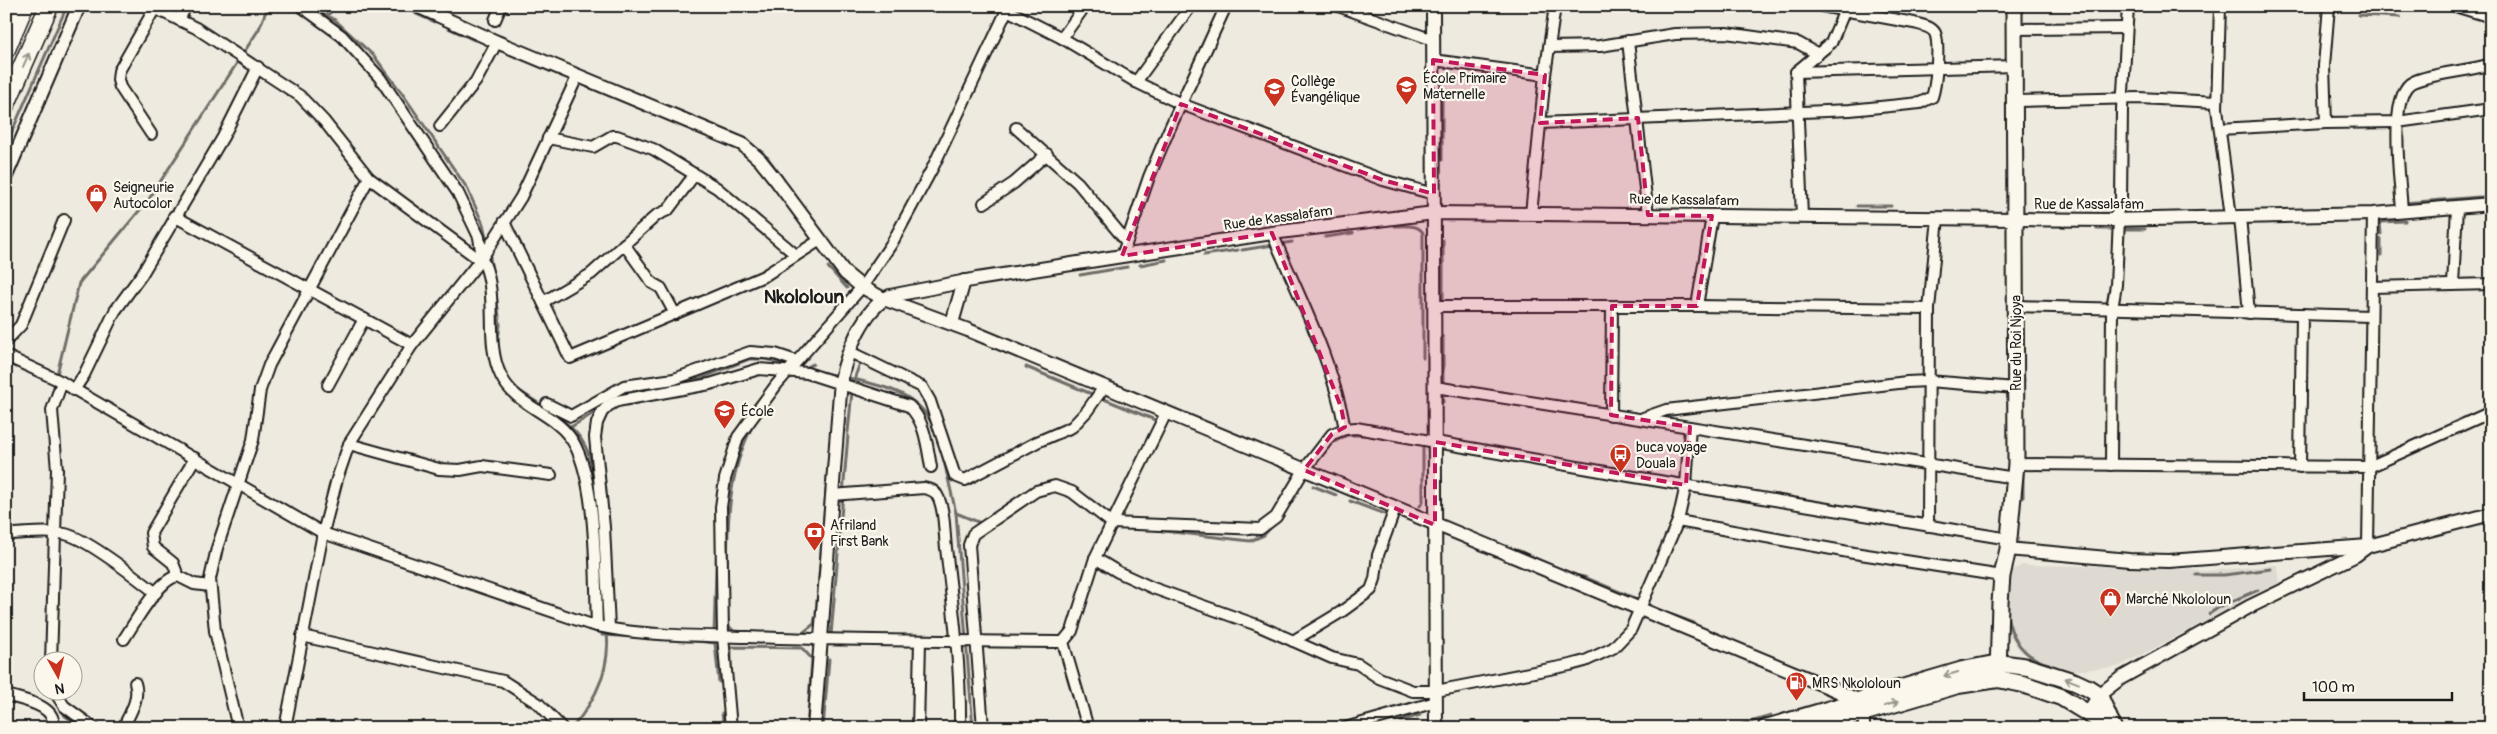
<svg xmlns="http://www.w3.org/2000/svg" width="2497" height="734" viewBox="0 0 2497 734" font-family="Pangolin,sans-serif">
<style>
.built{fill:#dedad1}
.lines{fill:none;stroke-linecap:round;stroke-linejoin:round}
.stream{stroke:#6f6d69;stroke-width:3}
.minor-casing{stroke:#1c1c1c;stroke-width:14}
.tertiary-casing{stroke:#1c1c1c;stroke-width:16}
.secondary-casing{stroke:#1c1c1c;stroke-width:19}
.primary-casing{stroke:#1c1c1c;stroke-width:20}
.trunk-casing{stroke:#1c1c1c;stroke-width:21}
.minor{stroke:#fbf7ec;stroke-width:10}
.tertiary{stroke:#fbf7ec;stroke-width:12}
.secondary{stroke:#fbf7ec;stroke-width:15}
.primary{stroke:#fbf7ec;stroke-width:16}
.trunk{stroke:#fbf7ec;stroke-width:18}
.oneway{stroke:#97948e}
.marked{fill:#c2185b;fill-opacity:0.2;stroke:#c2185b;stroke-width:4;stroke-dasharray:10 6;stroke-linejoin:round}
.labels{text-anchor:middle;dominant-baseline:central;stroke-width:4.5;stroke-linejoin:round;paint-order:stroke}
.poi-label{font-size:14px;fill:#1c1c1c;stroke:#fbf7ec;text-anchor:start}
.street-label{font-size:14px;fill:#1c1c1c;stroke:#fbf7ec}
.district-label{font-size:19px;font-weight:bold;fill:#1c1c1c;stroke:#fbf7ec}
</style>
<rect width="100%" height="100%" fill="#eeeadf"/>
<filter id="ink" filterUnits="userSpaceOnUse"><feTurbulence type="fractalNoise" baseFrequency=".02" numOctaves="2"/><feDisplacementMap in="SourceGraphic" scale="10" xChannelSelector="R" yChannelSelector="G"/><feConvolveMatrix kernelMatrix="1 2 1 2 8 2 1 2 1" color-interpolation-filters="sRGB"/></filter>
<g filter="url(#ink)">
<!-- built -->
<path class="built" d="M2022,565L2157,567L2205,571L2277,565L2280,583L2118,667L2070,671L2042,667L2020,651L2006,631L2007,578L2012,571Z"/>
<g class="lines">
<!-- stream -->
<g class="stream">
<path d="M310,6L335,20L374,56L404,96L467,188L483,224L488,245"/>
<path d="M400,6L402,7"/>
<path d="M2265,6L2285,9"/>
<path d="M416,14L434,22"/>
<path d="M6,15L10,6"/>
<path d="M2359,15L2400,17"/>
<path d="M327,16L336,6"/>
<path d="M448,28L474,40"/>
<path d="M1442,81V160"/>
<path d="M675,109L741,137L763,153"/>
<path d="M6,145L67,6"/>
<path d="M767,157L781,176"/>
<path d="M2481,197L2491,196"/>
<path d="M2404,203L2479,197"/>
<path d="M1857,206H1891"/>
<path d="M1395,226C1405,226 1418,224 1423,233V358"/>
<path d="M2097,229H2145"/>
<path d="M2381,234L2380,222L2405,221"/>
<path d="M1325,237L1353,233"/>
<path d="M1242,250L1292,242"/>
<path d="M489,251L493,277"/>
<path d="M1204,255L1238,250"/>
<path d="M2381,255V239"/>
<path d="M1140,265L1166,260"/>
<path d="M828,267L847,288"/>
<path d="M1080,275L1127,267"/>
<path d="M496,293L500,325L497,346"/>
<path d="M1443,304V240"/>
<path d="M1443,337V385"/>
<path d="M1026,367L1160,422"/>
<path d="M803,369L813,364"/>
<path d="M815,371L838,376"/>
<path d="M844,377C879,385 917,391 933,426"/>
<path d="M854,380L861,360"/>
<path d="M689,383L749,359H765L789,365"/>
<path d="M2023,386L2024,379"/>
<path d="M514,387C536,403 572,421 584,444C591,456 593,471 595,485"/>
<path d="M622,395L653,389"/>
<path d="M51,399L79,283L149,199L259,29L268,6"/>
<path d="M1443,402V390"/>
<path d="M760,416L765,409"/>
<path d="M571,427L600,409"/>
<path d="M738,429L746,415L767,390"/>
<path d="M848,432L853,381"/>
<path d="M1327,446L1347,435H1372"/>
<path d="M941,448L956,513L973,728"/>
<path d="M1313,486L1336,495"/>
<path d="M2023,498V467"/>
<path d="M1350,501L1390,516"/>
<path d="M1420,506L1423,501V443"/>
<path d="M956,513L983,524"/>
<path d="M1155,530L1250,541L1264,535L1273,525"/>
<path d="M1506,548L1520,551L1569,574L1584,577L1634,598C1644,606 1680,617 1694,623"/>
<path d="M600,571L602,587"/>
<path d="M2196,575H2224L2271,569"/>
<path d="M2007,613C2010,638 2024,658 2049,664"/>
<path d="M816,614L830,442"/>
<path d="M2209,614L2221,606L2258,590"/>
<path d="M714,634L717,537"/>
<path d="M736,634L729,626L727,613C728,550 722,482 753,425"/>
<path d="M602,635L637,637"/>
<path d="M800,635L814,624L815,618"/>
<path d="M831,635L848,435"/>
<path d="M688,640L715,643L719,682"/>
<path d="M731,675V647L802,648L812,659L807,728"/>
<path d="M60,707L65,716L84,728"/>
<path d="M1393,708L1416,702"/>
<path d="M722,713L724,728"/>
<path d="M1401,721L1420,715"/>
<path d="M567,726L569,728"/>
<path d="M572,728C596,700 611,668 607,631"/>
<path d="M823,728L829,659"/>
<path d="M1730,728L1771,716"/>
</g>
<defs>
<g id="minor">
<path d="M150,6L196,28L300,96L324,121L369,178L484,263C499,298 484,341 501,376C515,405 551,412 569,436C598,472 595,579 597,626"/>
<path d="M301,6L342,36L380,78L458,193L479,237L482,258"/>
<path d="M1338,6L1433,40"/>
<path d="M2220,6L2217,108L2231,217"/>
<path d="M2455,6L2491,17"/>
<path d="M179,20L186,6"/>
<path d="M495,20L501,6"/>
<path d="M2014,29L2126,28"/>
<path d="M1062,38L1085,6"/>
<path d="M1628,41L1648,215"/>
<path d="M1549,47L1600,46L1675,34L1726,33L1798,43L1818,54"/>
<path d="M1433,60L1545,75"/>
<path d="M1796,72L2015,66"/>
<path d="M1136,82L1191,6"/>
<path d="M2015,101L2139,98L2217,102"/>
<path d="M1540,123L1850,110L1920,103L1932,97C1936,86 1940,44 1935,33C1931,26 1921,25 1914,23L1821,6"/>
<path d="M2326,123L2324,66L2329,6"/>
<path d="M440,126L476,81L497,42"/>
<path d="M1016,128L1078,183L1126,241"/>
<path d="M2220,129L2326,123L2397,122L2491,109"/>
<path d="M151,134L120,87L118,80L119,71L155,8"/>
<path d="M548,138L593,147L612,136H617L653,149L717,188L796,255"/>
<path d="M984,203L1014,183L1047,154"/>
<path d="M2402,211C2401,186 2387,93 2413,82C2435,72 2467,72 2491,64"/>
<path d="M1531,214L1545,75L1555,6"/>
<path d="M174,216L412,345"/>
<path d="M1802,217L1796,72L1831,43L1844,12"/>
<path d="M2240,217L2249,313"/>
<path d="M2110,220L2117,214L2121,200L2122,109L2128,6"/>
<path d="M504,222L570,358L764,276L820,240"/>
<path d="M1272,233C1299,297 1333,361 1345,429"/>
<path d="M624,244L652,283L661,288L675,314"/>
<path d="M1122,256L1149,177L1168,132L1226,6"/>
<path d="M2453,285L2457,207"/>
<path d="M2372,287L2491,284"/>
<path d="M543,302L591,274L657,215L668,210L695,174"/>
<path d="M1434,306H1697L1929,309"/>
<path d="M1697,306L1712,216"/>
<path d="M2016,306L2371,316"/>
<path d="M6,341L21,325L64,220"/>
<path d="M850,352L922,387L930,401L955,476L965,480L1037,442L1072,427L1087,411L1104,387"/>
<path d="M6,356L58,380L323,533L589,624C634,636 700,636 748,637C853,641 958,641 1063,642"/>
<path d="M328,385L364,319"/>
<path d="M1435,387L2015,478"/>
<path d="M74,390L84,375L115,311L142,274L223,137L258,67"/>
<path d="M547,404L571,416L624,386L674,379L750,352L775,354L796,361"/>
<path d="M1611,415L1612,306"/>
<path d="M1643,418L1666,410L1907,382L1928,381L2016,388"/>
<path d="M349,444L439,469L460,470L482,466L551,475"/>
<path d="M2016,464L2369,467L2491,412"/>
<path d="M2111,465L2112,309L2116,285L2119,219"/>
<path d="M2300,467L2302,314"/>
<path d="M832,495L924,488C929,489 934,490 937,495C945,509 944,532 946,548C953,607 961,668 960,728"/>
<path d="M1678,521L1854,553L2002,576"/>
<path d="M1928,526L1929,309L1938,218"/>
<path d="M6,534C25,534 46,530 65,534C86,538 137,578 156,593"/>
<path d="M2368,546L2373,214"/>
<path d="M1095,558L1118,572L1153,588L1257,625L1332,658L1358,664L1379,678L1413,691H1436L1570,665L1585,661L1613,648L1631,629L1678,521L1686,485L1690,427"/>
<path d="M178,576L173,563L153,547L151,533L195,458"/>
<path d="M609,628L604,527L595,437L597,423L602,412L608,406L617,401L710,384L759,369L807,373L909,406C925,421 927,445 931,467"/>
<path d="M302,636L503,681L539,704L562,728"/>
<path d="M124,639C134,624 159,578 178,576L194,584L210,586"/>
<path d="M1293,641L1341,612L1371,590L1375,579L1378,555L1395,509"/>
<path d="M51,662L57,470L52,410L62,382"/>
<path d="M55,692L64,706L94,728"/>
<path d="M6,695C22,700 58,705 53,728"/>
<path d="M123,728C130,713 140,699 135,683"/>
<path d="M238,728L215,631L210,579L217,548L253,440L260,390L269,365L369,178"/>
<path d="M285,728L323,533L337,479L349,444L412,345L482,258L521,197L578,75"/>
<path d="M731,728L723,636L721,507L725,479L738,437L777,384L862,287L892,243L933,167L1007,10L1062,38L1136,82L1181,104L1383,180L1434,194"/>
<path d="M918,728L920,641"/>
<path d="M983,728L969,545L973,534L1036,491L1055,486L1072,492L1112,523L1260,529L1276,517L1304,470L1332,434L1345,429L1356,428L1629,476L2009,539"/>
<path d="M1088,728L1063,642L1072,631L1095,558L1166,413"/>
<path d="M1345,728L1436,702"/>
<path d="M1864,728V713"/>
</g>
<g id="tertiary">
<path d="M417,6L497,42L742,144L760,160L776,180L845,273L862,287L884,299L968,330L1833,689L1858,700L1860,705"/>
<path d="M1433,6L1436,728"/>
<path d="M6,176L79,6"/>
<path d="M952,323L964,281"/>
<path d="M2008,549L2129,560L2169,561L2368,546"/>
<path d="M2088,713L2099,695L2121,678L2249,607L2356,555L2368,546L2491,514"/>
<path d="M814,728L841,380C847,352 863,309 890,296L977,279L1122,256L1272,233L1434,213L2110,220L2373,214L2491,204"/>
</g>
<path id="secondary" d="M1998,674L2000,603L2002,576L2008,549L2016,464L2014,6"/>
<g id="primary">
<path d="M1766,728L1963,670L1999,663L2028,667L2075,682L2088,688L2099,695L2113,728"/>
<path d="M1811,728L1958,685L1998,679L2023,684L2061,697L2112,728"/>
</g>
<g id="trunk">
<path d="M6,49L24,6"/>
<path d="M6,104L49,6"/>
</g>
</defs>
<!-- minor casing -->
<use href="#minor" class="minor-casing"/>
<!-- tertiary casing -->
<use href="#tertiary" class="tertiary-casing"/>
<!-- secondary casing -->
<use href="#secondary" class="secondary-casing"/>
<!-- primary casing -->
<use href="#primary" class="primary-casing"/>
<!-- trunk casing -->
<use href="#trunk" class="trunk-casing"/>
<!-- minor -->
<use href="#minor" class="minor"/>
<!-- tertiary -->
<use href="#tertiary" class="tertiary"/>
<!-- secondary -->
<use href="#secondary" class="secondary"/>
<!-- primary -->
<use href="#primary" class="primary"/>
<!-- trunk -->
<use href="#trunk" class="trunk"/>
</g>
<!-- one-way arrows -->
<defs><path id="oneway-shaft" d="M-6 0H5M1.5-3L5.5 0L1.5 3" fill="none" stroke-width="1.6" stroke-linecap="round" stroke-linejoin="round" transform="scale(1.25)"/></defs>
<g class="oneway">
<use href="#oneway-shaft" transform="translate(26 60) rotate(-66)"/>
<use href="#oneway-shaft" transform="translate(1951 674) rotate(164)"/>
<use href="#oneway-shaft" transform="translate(2072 681) rotate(-159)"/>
<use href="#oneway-shaft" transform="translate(1891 704) rotate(-18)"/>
</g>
</g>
<!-- marked area -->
<path class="marked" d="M1433,60L1545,75L1540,123L1638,118L1648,215L1712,216L1697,306H1612L1611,415L1690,427L1686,485L1435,442V525L1304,470L1332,434L1345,427L1341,407L1272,233L1122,256L1181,104L1383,180L1434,194Z"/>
<!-- icons -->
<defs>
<symbol id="school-pin" viewBox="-11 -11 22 30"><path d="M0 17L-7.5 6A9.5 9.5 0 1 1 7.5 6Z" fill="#c8321e" stroke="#fbf7ec"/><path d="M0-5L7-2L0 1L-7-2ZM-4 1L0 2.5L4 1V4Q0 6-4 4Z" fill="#fff"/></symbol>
<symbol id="shop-pin" viewBox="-11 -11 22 30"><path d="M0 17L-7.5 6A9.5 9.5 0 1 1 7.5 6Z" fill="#c8321e" stroke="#fbf7ec"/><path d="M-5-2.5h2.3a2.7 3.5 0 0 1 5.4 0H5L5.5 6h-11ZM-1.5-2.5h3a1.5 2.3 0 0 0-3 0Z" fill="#fff"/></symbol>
<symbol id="bus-pin" viewBox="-11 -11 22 30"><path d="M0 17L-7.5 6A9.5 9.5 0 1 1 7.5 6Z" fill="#c8321e" stroke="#fbf7ec"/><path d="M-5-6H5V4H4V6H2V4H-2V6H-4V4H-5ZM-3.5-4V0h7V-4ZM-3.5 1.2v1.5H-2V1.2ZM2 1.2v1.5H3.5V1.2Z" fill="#fff"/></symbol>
<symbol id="bank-pin" viewBox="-11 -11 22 30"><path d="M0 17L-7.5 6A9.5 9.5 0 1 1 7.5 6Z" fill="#c8321e" stroke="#fbf7ec"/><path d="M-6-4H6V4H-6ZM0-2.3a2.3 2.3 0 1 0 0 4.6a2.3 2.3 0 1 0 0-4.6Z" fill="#fff"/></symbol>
<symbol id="fuel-pin" viewBox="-11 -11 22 30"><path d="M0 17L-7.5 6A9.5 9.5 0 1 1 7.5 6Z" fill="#c8321e" stroke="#fbf7ec"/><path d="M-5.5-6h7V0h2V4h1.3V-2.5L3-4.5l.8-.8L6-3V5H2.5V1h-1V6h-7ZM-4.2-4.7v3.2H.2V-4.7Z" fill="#fff"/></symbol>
</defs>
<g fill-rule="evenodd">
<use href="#school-pin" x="1394" y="74" width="25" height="34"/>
<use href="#school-pin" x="1262" y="76" width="25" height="34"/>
<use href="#shop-pin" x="84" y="182" width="25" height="34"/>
<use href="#school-pin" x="712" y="398" width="25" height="34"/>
<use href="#bus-pin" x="1608" y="442" width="25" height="34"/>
<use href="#bank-pin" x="802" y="520" width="25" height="34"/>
<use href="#shop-pin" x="2098" y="586" width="25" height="34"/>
<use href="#fuel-pin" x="1784" y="670" width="25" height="34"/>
</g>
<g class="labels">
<!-- poi labels -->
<g class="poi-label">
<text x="1423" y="78">École Primaire<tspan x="1423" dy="16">Maternelle</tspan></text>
<text x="1291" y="81">Collège<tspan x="1291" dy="16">Évangélique</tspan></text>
<text x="113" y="187">Seigneurie<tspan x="113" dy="16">Autocolor</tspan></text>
<text x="741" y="411">École</text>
<text x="1636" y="447">buca voyage<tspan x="1636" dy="16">Douala</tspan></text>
<text x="830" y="525">Afriland<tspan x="830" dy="16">First Bank</tspan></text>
<text x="2126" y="599">Marché Nkololoun</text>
<text x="1812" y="683">MRS Nkololoun</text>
</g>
<!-- street labels -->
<g class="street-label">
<text transform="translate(1684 200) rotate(1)">Rue de Kassalafam</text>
<text x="2089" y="204">Rue de Kassalafam</text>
<text transform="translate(1278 218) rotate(-8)">Rue de Kassalafam</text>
<text transform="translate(2016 343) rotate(-90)">Rue du Roi Njoya</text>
</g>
<!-- district labels -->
<g class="district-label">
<text x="804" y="297">Nkololoun</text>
</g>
</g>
<!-- margin -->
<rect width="2497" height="734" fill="none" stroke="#fbf7ec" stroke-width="25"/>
<rect x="12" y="12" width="2472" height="709" fill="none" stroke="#1c1c1c" stroke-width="2" filter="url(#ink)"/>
<!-- north arrow -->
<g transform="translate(58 676) rotate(172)"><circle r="24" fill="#fbf7ec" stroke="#a29f99"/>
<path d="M0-4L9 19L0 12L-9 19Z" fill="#c8321e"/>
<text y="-8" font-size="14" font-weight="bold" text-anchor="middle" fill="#1c1c1c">N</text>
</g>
<!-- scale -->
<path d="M2304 692v8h148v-8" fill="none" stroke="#1c1c1c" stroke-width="2.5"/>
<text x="2312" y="692" font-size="15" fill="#1c1c1c" stroke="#fbf7ec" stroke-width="4" paint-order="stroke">100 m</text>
</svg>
